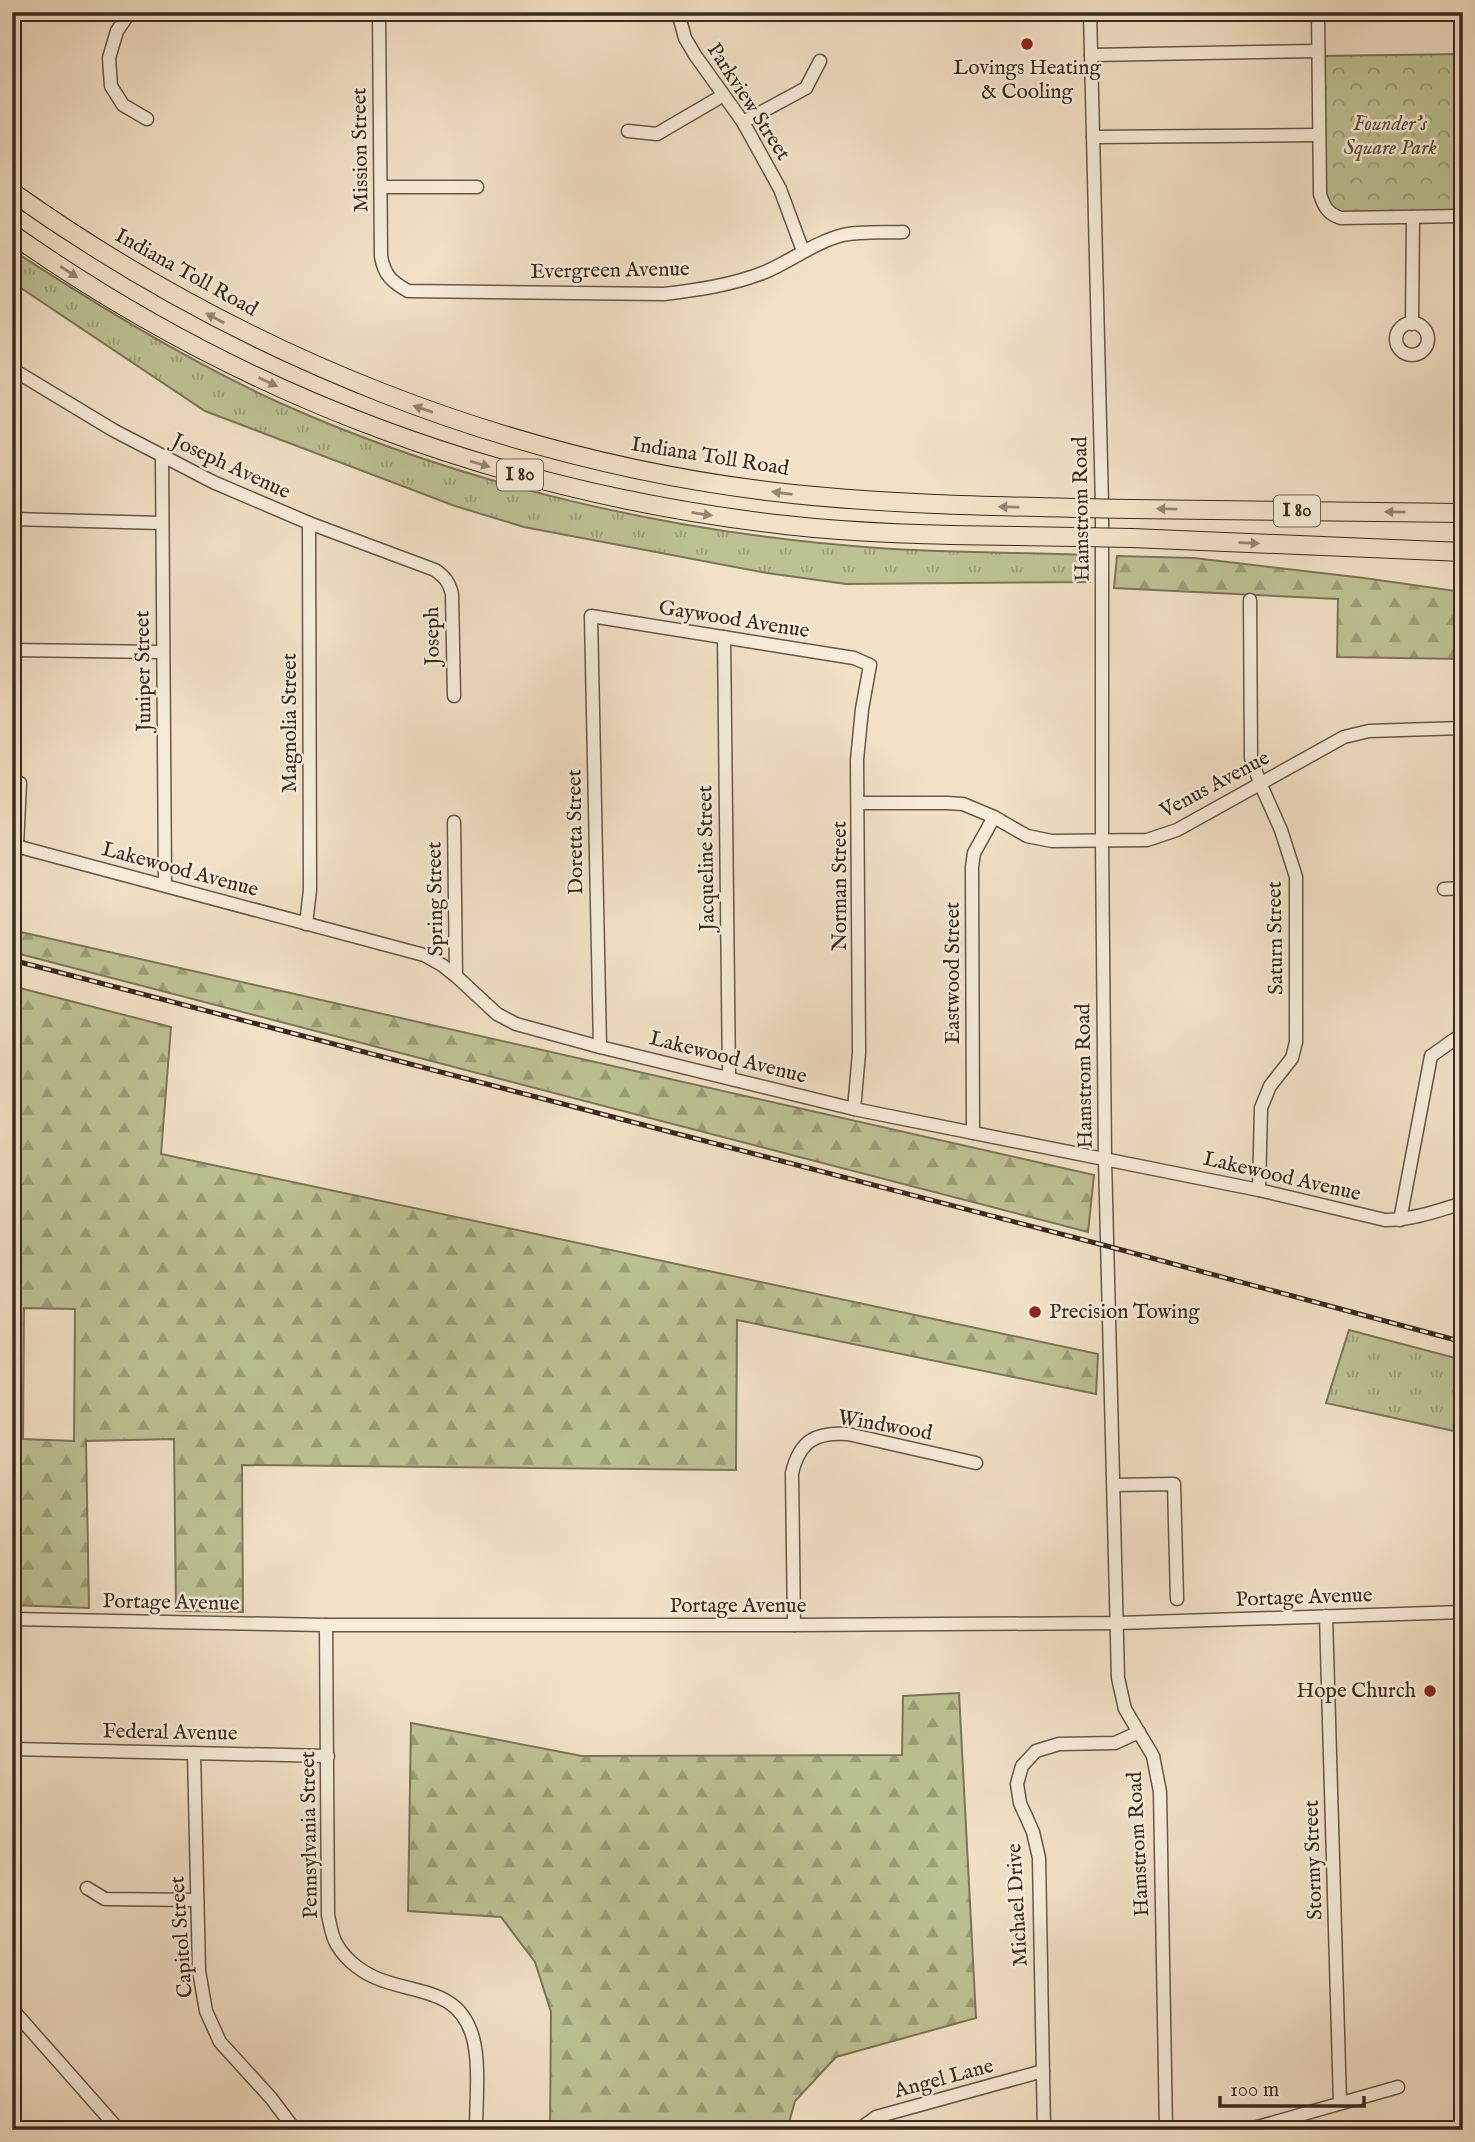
<svg xmlns="http://www.w3.org/2000/svg" width="1475" height="2142" viewBox="0 0 1475 2142" font-family="'IM FELL English',serif">
<style>
.grass{fill:url(#grass-tufts);stroke:#7b7659;stroke-width:2}
.forest{fill:url(#forest-firs);stroke:#7b7659;stroke-width:2;fill-rule:evenodd}
.park{fill:url(#park-crowns);stroke:#7b7659;stroke-width:2}
.lines{fill:none;stroke-linecap:round;stroke-linejoin:round}
.stream{stroke:#77817f;stroke-width:2.5}
.minor-casing{stroke:#675849;stroke-width:15}
.highway-casing{stroke:#392a1f;stroke-width:20}
.minor{stroke:#f7ecda;stroke-width:12}
.highway{stroke:#f2e1c6;stroke-width:18}
.rail-casing{stroke:#392a1f;stroke-width:5}
.rail{stroke:#f7ecda;stroke-width:2.5;stroke-dasharray:8;stroke-linecap:butt}
.highway-bridge-casing{stroke:#392a1f;stroke-width:20;stroke-linecap:butt}
.highway-bridge{stroke:#f2e1c6;stroke-width:18}
.oneway{fill:#968672}
.poi-dot{fill:#8f2418;stroke:#f7ecda;stroke-width:2.5}
.labels{text-anchor:middle;dominant-baseline:central;stroke-width:5;stroke-linejoin:round;paint-order:stroke}
.shield{fill:#f7ecda;stroke:#726457;stroke-width:2}
.shield-label{font-size:19px;font-weight:bold;fill:#392a1f}
.poi-label{font-size:21px;fill:#392a1f;stroke:#f7ecda}
.street-label{font-size:21px;fill:#392a1f;stroke:#f7ecda}
.park-label{font-size:21px;font-style:italic;fill:#5a503c;stroke:#f7ecda}
</style>
<defs>
<pattern id="grass-tufts" width="24" height="20" patternUnits="userSpaceOnUse" patternTransform="scale(1.75)"><rect width="24" height="20" fill="#bdc293"/><path d="M3 7l-1-3M5 7V3M7 7l1-3M15 17l-1-3M17 17v-4M19 17l1-3" fill="none" stroke="#9b9e77"/></pattern>
<pattern id="forest-firs" width="22" height="20" patternUnits="userSpaceOnUse" patternTransform="scale(1.75)"><rect width="22" height="20" fill="#bdc293"/><path d="M5 1l3.5 6h-7zM16 11l3.5 6h-7z" fill="#9b9e77"/></pattern>
<pattern id="park-crowns" width="20" height="18" patternUnits="userSpaceOnUse" patternTransform="scale(1.75)"><rect width="20" height="18" fill="#bdc293"/><path d="M2 6a3 3 0 1 1 6 0M12 15a3 3 0 1 1 6 0" fill="none" stroke="#9b9e77"/></pattern>
</defs>
<rect width="100%" height="100%" fill="#f2e1c6"/>
<filter id="stains"><feTurbulence type="fractalNoise" baseFrequency=".00286" numOctaves="4"/><feColorMatrix values="0 0 0 0 .2 0 0 0 0 .09 0 0 0 0 .02 0 0 0 .5 -.17"/></filter>
<radialGradient id="worn" r=".72"><stop offset=".6" stop-color="#630" stop-opacity="0"/><stop offset="1" stop-color="#630" stop-opacity=".3"/></radialGradient>
<!-- grass -->
<g class="grass">
<path d="M12,250C99,306 186,360 280,403C465,486 676,534 878,548C948,553 1019,552 1089,555L1090,582L846,584L767,573L524,527L455,506L205,411L12,282Z"/>
<path d="M1349,1330L1463,1360V1433L1326,1403Z"/>
</g>
<!-- forest -->
<g class="forest">
<path d="M1117,556L1194,558L1364,578L1463,592V659L1337,657L1338,599L1114,588Z"/>
<path d="M12,930L1094,1175L1088,1232L12,952Z"/>
<path d="M12,986L171,1027L161,1154L1098,1354L1096,1394L737,1320L736,1470L242,1465L243,1612L176,1611L174,1439L86,1441L89,1608L12,1605ZM24,1308L75,1309L74,1441L23,1439Z"/>
<path d="M959,1693L976,2018L836,2057L795,2101L787,2130H550L551,2012L535,1962L501,1917L408,1911L411,1723L582,1756L902,1755L903,1696Z"/>
</g>
<!-- park -->
<path class="park" d="M1463,54V216L1341,218L1324,207L1318,56Z"/>
<g class="lines">
<!-- stream -->
<path class="stream" d="M12,25L13,12"/>
<defs>
<g id="minor">
<path d="M130,12L117,31L109,58L111,86L123,105L147,119"/>
<path d="M379,12L381,256C384,275 392,282 408,291L664,294C697,290 733,285 765,272C791,261 815,242 843,235C862,231 883,233 903,232"/>
<path d="M678,12L685,38L695,55L743,122L780,189L803,251"/>
<path d="M1090,12L1102,505V841L1105,1159L1118,1678L1125,1709L1153,1756L1160,1792L1166,2130"/>
<path d="M1318,12L1320,194C1324,207 1328,214 1341,218L1463,216"/>
<path d="M1091,55L1318,51"/>
<path d="M743,122L806,88L820,61"/>
<path d="M628,131L657,134L722,96"/>
<path d="M1093,137L1319,135"/>
<path d="M381,187H477"/>
<circle cx="1412" cy="339" r="16"/>
<path d="M1412,324L1413,217"/>
<path d="M12,369L113,430L213,482L309,523L435,570C445,577 449,582 452,594L454,696"/>
<path d="M162,456L165,885"/>
<path d="M12,519L161,523"/>
<path d="M1250,600L1251,758L1260,783L1281,830L1296,877V1042L1292,1058L1270,1086L1261,1108L1259,1190"/>
<path d="M724,637L729,1078"/>
<path d="M12,650L163,652"/>
<path d="M859,803H947L963,804L994,817L1027,836L1052,841L1147,840L1177,830L1344,737L1369,731L1463,728"/>
<path d="M454,822L456,976"/>
<path d="M12,845L424,955L442,965L456,976L497,1014L516,1024L600,1047L854,1109L1259,1190L1385,1220C1412,1220 1437,1211 1463,1203"/>
<path d="M17,846L20,783"/>
<path d="M1444,889L1463,888"/>
<path d="M306,924L310,890L309,523"/>
<path d="M600,1047L591,616L854,658L870,665L862,709L857,760L859,1053L854,1109"/>
<path d="M973,1133L972,867L974,853L994,817"/>
<path d="M1400,1220L1431,1056L1455,1039"/>
<path d="M1114,1485L1174,1484L1177,1599"/>
<path d="M1326,1616L1340,2103"/>
<path d="M12,1619L326,1625H794L1118,1623L1463,1612"/>
<path d="M326,1625L328,1915C330,1923 331,1933 335,1941C342,1956 358,1970 374,1977C413,1995 459,1986 473,2038C480,2063 476,2103 476,2130"/>
<path d="M794,1625L792,1473C800,1440 816,1432 848,1434L976,1463"/>
<path d="M12,1749L328,1756"/>
<path d="M194,1753L199,1971L206,2011L220,2042L271,2098L295,2130"/>
<path d="M87,1888L105,1899L197,1900"/>
<path d="M12,2009L119,2130"/>
<path d="M858,2130L876,2117L1043,2071"/>
<path d="M1044,2130L1039,1858L1033,1832L1020,1803L1017,1784L1022,1766L1036,1751L1059,1744L1115,1743L1139,1732"/>
<path d="M1247,2130L1398,2087"/>
</g>
<g id="highway">
<path d="M12,192C243,356 511,464 793,494C888,504 982,506 1077,508"/>
<path d="M12,234C243,397 504,493 785,525C882,536 981,535 1079,537"/>
<path d="M1131,509L1463,513"/>
<path d="M1132,538L1463,552"/>
</g>
</defs>
<!-- minor casing -->
<use href="#minor" class="minor-casing"/>
<!-- highway casing -->
<use href="#highway" class="highway-casing"/>
<!-- minor -->
<use href="#minor" class="minor"/>
<!-- highway -->
<use href="#highway" class="highway"/>
<defs>
<path id="rail" d="M12,960L1107,1246L1463,1342"/>
</defs>
<!-- rail casing -->
<use href="#rail" class="rail-casing"/>
<!-- rail -->
<use href="#rail" class="rail"/>
<defs>
<g id="highway-bridge">
<path d="M1077,508L1131,509"/>
<path d="M1079,537L1132,538"/>
</g>
</defs>
<!-- highway-bridge casing -->
<use href="#highway-bridge" class="highway-bridge-casing"/>
<!-- highway-bridge -->
<use href="#highway-bridge" class="highway-bridge"/>
</g>
<!-- one-way arrows -->
<defs><path id="oneway-solid" d="M-6-.8H1V-3.2L6.5 0L1 3.2V.8H-6Z" transform="scale(1.75)"/></defs>
<g class="oneway">
<use href="#oneway-solid" transform="translate(69 272) rotate(33)"/>
<use href="#oneway-solid" transform="translate(215 318) rotate(-152)"/>
<use href="#oneway-solid" transform="translate(268 382) rotate(25)"/>
<use href="#oneway-solid" transform="translate(423 409) rotate(-161)"/>
<use href="#oneway-solid" transform="translate(480 464) rotate(16)"/>
<use href="#oneway-solid" transform="translate(782 493) rotate(-173)"/>
<use href="#oneway-solid" transform="translate(1009 507) rotate(-179)"/>
<use href="#oneway-solid" transform="translate(1167 509) rotate(-179)"/>
<use href="#oneway-solid" transform="translate(1395 512) rotate(-179)"/>
<use href="#oneway-solid" transform="translate(702 514) rotate(9)"/>
<use href="#oneway-solid" transform="translate(1249 543) rotate(2)"/>
</g>
<!-- markers -->
<g class="poi-dot">
<circle cx="1027" cy="44" r="7"/>
<circle cx="1035" cy="1312" r="7"/>
<circle cx="1430" cy="1691" r="7"/>
</g>
<g class="labels">
<!-- shield labels -->
<g class="shield">
<rect x="497" y="459.5" width="46" height="31" rx="5"/>
<rect x="1274" y="495.5" width="46" height="31" rx="5"/>
</g>
<g class="shield-label">
<text x="520" y="475">I 80</text>
<text x="1297" y="511">I 80</text>
</g>
<!-- poi labels -->
<g class="poi-label">
<text x="1027" y="68">Lovings Heating<tspan x="1027" dy="24">&amp; Cooling</tspan></text>
<text x="1049" y="1312" text-anchor="start">Precision Towing</text>
<text x="1416" y="1691" text-anchor="end">Hope Church</text>
</g>
<!-- street labels -->
<g class="street-label">
<text transform="translate(748 102) rotate(57)">Parkview Street</text>
<text transform="translate(361 150) rotate(-91)">Mission Street</text>
<text transform="translate(610 271) rotate(-1)">Evergreen Avenue</text>
<text transform="translate(186 273) rotate(29)">Indiana Toll Road</text>
<text transform="translate(710 457) rotate(9)">Indiana Toll Road</text>
<text transform="translate(231 467) rotate(25)">Joseph Avenue</text>
<text transform="translate(1082 509) rotate(-91)">Hamstrom Road</text>
<text transform="translate(734 620) rotate(9)">Gaywood Avenue</text>
<text transform="translate(433 636) rotate(-91)">Joseph</text>
<text transform="translate(144 671) rotate(-91)">Juniper Street</text>
<text transform="translate(290 723) rotate(-90)">Magnolia Street</text>
<text transform="translate(1215 785) rotate(-28)">Venus Avenue</text>
<text transform="translate(576 832) rotate(-91)">Doretta Street</text>
<text transform="translate(707 858) rotate(-91)">Jacqueline Street</text>
<text transform="translate(180 870) rotate(15)">Lakewood Avenue</text>
<text transform="translate(840 886) rotate(-90)">Norman Street</text>
<text transform="translate(436 899) rotate(-91)">Spring Street</text>
<text transform="translate(1276 938) rotate(-91)">Saturn Street</text>
<text transform="translate(953 973) rotate(-90)">Eastwood Street</text>
<text transform="translate(728 1058) rotate(14)">Lakewood Avenue</text>
<text transform="translate(1085 1076) rotate(-91)">Hamstrom Road</text>
<text transform="translate(1282 1177) rotate(13)">Lakewood Avenue</text>
<text transform="translate(885 1426) rotate(10)">Windwood</text>
<text transform="translate(1304 1598) rotate(-2)">Portage Avenue</text>
<text transform="translate(171 1603) rotate(1)">Portage Avenue</text>
<text x="738" y="1606">Portage Avenue</text>
<text transform="translate(170 1733) rotate(1)">Federal Avenue</text>
<text transform="translate(310 1835) rotate(-91)">Pennsylvania Street</text>
<text transform="translate(1139 1844) rotate(-93)">Hamstrom Road</text>
<text transform="translate(1314 1860) rotate(-92)">Stormy Street</text>
<text transform="translate(1018 1905) rotate(-93)">Michael Drive</text>
<text transform="translate(182 1937) rotate(-94)">Capitol Street</text>
<text transform="translate(944 2079) rotate(-15)">Angel Lane</text>
</g>
<!-- park labels -->
<g class="park-label">
<text x="1390" y="124">Founder's<tspan x="1390" dy="24">Square Park</tspan></text>
</g>
</g>
<!-- margin -->
<rect width="1475" height="2142" fill="none" stroke="#f2e1c6" stroke-width="42"/>
<rect x="14" y="14" width="1447" height="2114" fill="none" stroke="#392a1f" stroke-width="3.5"/>
<rect x="21" y="21" width="1433" height="2100" fill="none" stroke="#392a1f" stroke-width="2"/>
<!-- scale -->
<path d="M1220 2096v10h144v-10" fill="none" stroke="#392a1f" stroke-width="3.5"/>
<text x="1230" y="2096" font-size="21" fill="#392a1f" stroke="#f7ecda" stroke-width="5" paint-order="stroke">100 m</text>
<rect width="100%" height="100%" filter="url(#stains)"/>
<rect width="100%" height="100%" fill="url(#worn)"/>
</svg>
